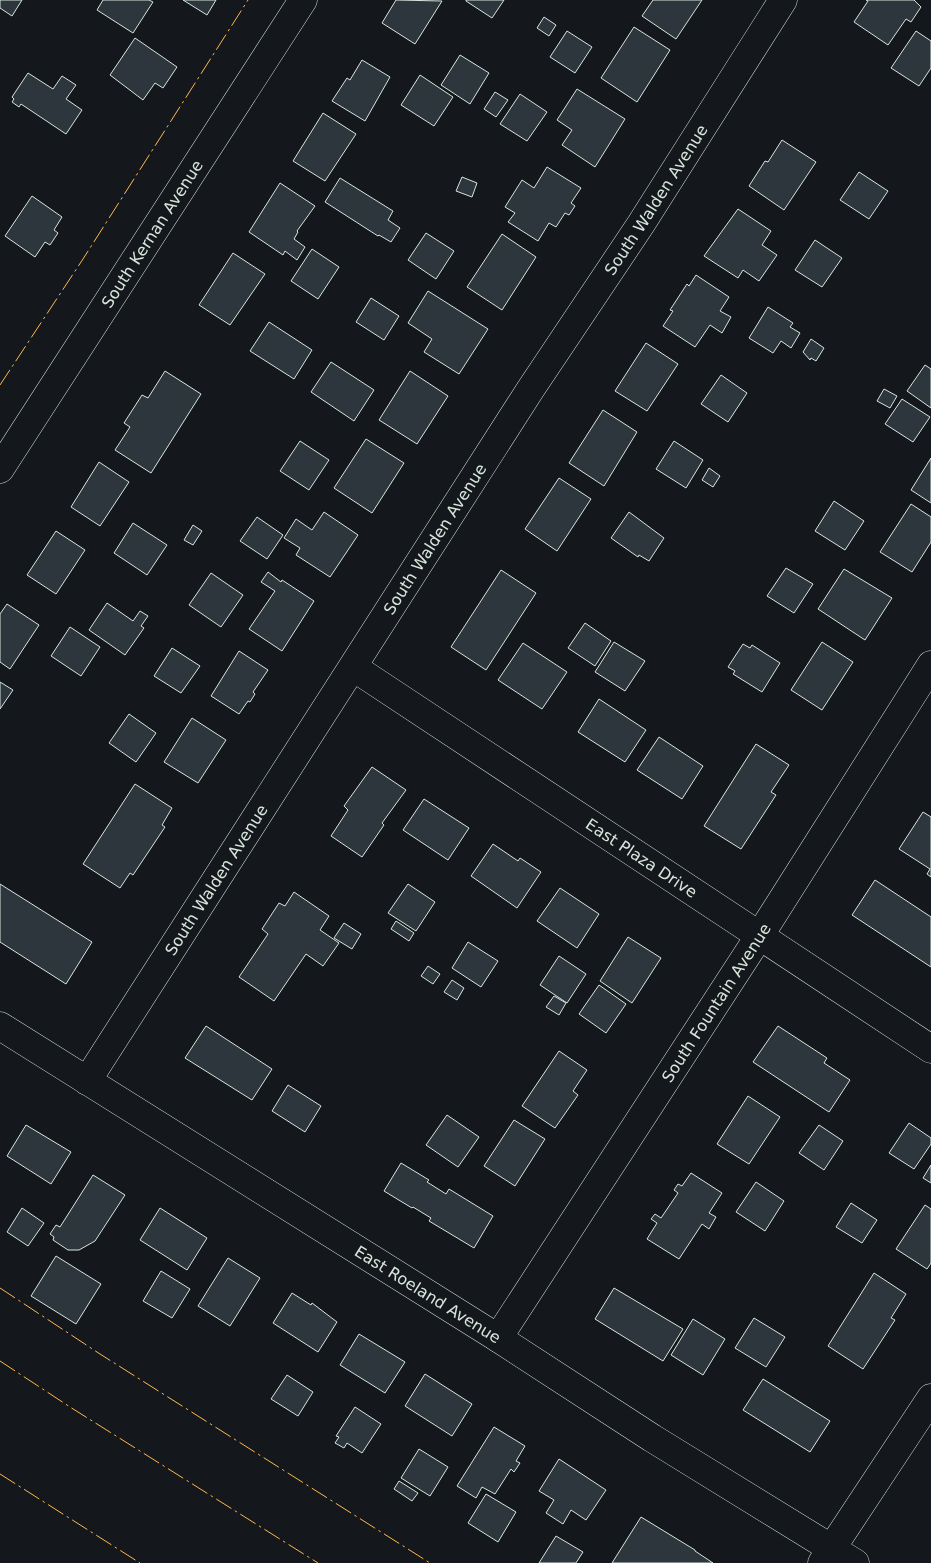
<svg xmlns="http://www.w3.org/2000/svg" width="931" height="1563" viewBox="0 0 931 1563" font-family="'DejaVu Sans',sans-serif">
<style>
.building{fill:#2c363c;stroke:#d8e6dc}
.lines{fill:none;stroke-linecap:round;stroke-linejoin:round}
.minor-casing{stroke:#d8e6dc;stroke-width:29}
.minor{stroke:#14181c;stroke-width:28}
.power{stroke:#ffb74d;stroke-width:1;stroke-dasharray:18 4 2.5 4;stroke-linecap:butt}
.labels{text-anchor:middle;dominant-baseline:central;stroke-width:4;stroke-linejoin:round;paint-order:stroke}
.street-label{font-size:16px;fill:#d8e6dc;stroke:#14181c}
</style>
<rect width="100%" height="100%" fill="#14181c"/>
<!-- building -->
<g class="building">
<path d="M0,0H22L12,16L0,8Z"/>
<path d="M103,0H149L153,2L133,33L97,10Z"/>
<path d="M183,0H216L207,15Z"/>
<path d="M396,0L442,1L415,44L382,23Z"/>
<path d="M466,0H504L492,18L466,1Z"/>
<path d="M653,0H702L676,39L642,16Z"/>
<path d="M866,0H914L921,7L911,22L906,19L888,45L854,22L868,1Z"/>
<path d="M544,17L556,25L549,36L537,28Z"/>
<path d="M634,27L670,50L637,102L601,78Z"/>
<path d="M567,31L592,47L575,73L550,57Z"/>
<path d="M916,31L931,41V68L919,86L891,68Z"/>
<path d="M135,38L177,67L163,88L155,83L143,100L110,75Z"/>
<path d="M460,55L489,73L470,104L441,85Z"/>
<path d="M362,60L390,77L365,121L332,101L347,78L350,80Z"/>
<path d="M28,73L53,89L62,76L76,85L66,99L82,110L66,134L21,104L19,107L12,102L14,99L12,97Z"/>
<path d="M420,75L453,97L434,126L401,105Z"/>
<path d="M577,89L625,119L595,167L562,145L572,130L557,120Z"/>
<path d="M495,92L508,100L496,117L484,109Z"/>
<path d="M520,94L547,112L527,141L500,124Z"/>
<path d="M323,113L356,134L325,181L293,161Z"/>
<path d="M782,140L816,162L784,210L749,186L765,161L768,162Z"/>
<path d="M547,167L581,188L571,203L575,206L569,215L565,213L556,227L549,223L538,241L508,222L515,213L505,207L522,180L534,188Z"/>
<path d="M859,172L888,191L869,219L840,200Z"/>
<path d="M462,177L477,183L472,197L456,191Z"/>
<path d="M340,178L393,211L388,220L400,228L391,242L379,235L378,236L325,202Z"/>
<path d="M280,183L315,206L297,231L298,232L294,239L305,247L297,260L285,251L283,255L249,232Z"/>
<path d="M32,196L62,217L54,230L58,233L50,245L45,242L35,257L5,236Z"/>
<path d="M738,209L771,231L762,245L777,255L759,281L743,270L738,278L704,256Z"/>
<path d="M426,233L454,251L436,279L408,260Z"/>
<path d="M502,234L536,257L502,310L467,287Z"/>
<path d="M815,240L842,258L822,287L795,270Z"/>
<path d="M312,249L339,267L318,299L291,281Z"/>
<path d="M233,253L265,274L230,325L199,305Z"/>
<path d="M696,275L729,297L720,311L731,317L722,333L710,325L695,347L663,326L673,311L670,310L687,284L689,286Z"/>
<path d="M428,291L488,329L459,374L424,352L432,339L408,323Z"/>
<path d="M371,298L399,316L384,340L356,322Z"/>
<path d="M768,307L793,323L790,327L800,333L791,348L781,341L773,353L749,338Z"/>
<path d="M269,322L312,350L294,379L250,351Z"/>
<path d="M811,339L824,348L816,361L811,358L810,360L803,352Z"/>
<path d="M646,343L678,364L647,411L615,391Z"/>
<path d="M331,362L374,390L354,421L311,392Z"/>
<path d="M925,365L931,369V408L907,391Z"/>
<path d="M165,371L201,394L151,473L115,450L130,427L124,423L142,395L148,398Z"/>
<path d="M410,371L448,396L417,444L379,420Z"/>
<path d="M721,375L747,393L728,422L701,404Z"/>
<path d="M884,389L897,396L890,408L877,401Z"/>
<path d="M902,399L930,417L913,442L885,424Z"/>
<path d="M603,410L637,432L604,486L569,463Z"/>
<path d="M366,439L404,463L372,513L334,488Z"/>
<path d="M300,441L329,460L309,490L280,471Z"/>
<path d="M674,441L703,460L686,488L656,469Z"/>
<path d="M931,458V503L911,490Z"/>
<path d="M99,462L129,482L100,526L71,507Z"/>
<path d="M709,468L720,476L713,487L702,480Z"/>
<path d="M559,478L591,499L557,551L525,529Z"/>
<path d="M834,501L864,521L845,550L815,531Z"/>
<path d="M911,504L931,517V542L912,572L880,552Z"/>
<path d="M324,512L358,535L330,577L296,555L300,548L284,538L296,519L312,530Z"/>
<path d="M629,512L664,538L649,561L639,555L638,557L611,538Z"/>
<path d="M257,517L283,535L267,559L240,541Z"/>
<path d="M133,523L167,545L147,575L114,553Z"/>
<path d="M193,525L202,531L193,545L184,540Z"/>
<path d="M56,531L85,550L56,594L27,575Z"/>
<path d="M786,568L813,584L794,613L767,596Z"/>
<path d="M844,569L892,598L865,640L818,609Z"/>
<path d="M501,570L536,593L486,670L451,647Z"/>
<path d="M268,572L281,582L282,580L314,601L282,651L249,629L275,591L261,582Z"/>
<path d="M211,573L243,595L221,627L189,605Z"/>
<path d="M107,603L133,621L140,611L148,616L141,626L144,628L125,655L89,630Z"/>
<path d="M7,604L39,625L10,669L0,662V614Z"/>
<path d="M585,623L611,641L595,666L568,648Z"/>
<path d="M70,627L100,647L81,676L51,656Z"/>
<path d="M614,642L645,661L625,691L595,672Z"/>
<path d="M822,642L853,662L822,710L791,690Z"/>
<path d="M523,643L567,672L542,709L498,680Z"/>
<path d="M743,644L750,648L752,645L780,663L762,692L733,674L735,671L728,667Z"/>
<path d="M172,648L200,666L181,693L154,676Z"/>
<path d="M239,651L268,670L253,692L255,694L250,702L248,701L239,714L211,696Z"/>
<path d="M0,682L13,690L0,709Z"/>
<path d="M599,699L646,730L625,762L578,732Z"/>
<path d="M129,714L156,733L136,762L109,743Z"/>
<path d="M192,718L226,740L198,783L164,762Z"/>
<path d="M659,737L703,766L682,799L637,770Z"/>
<path d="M756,744L789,765L771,792L776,795L741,849L704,826Z"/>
<path d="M372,767L406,790L382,823L384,825L362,857L331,836L348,810L344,806Z"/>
<path d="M135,784L172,808L162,825L165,827L133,875L130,873L120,888L83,864Z"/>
<path d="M424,799L469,828L448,860L403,830Z"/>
<path d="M923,812L931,817V877L927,874L930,869L899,849Z"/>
<path d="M493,844L518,861L520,858L541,872L517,908L471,876Z"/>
<path d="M875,880L931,917V967L852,915Z"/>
<path d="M0,884L92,942L66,984L0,942Z"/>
<path d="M408,884L435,902L416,931L388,913Z"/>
<path d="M560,888L599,914L577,948L537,921Z"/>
<path d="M294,892L329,916L320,930L339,943L323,966L306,954L274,1001L239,977L268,934L262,929L279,903L285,906Z"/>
<path d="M396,921L414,933L409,941L391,929Z"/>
<path d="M344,923L361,934L352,949L334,938Z"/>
<path d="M628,937L661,958L632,1003L600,981Z"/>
<path d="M468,942L498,961L481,987L452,968Z"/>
<path d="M559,956L586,974L567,1003L540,985Z"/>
<path d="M428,966L440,974L433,984L421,976Z"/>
<path d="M452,980L464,988L457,1000L444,992Z"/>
<path d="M599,985L626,1004L606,1033L579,1014Z"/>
<path d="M554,996L566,1003L559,1015L546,1007Z"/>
<path d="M206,1026L272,1069L252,1100L185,1058Z"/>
<path d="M778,1026L827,1058L824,1063L850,1080L829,1112L753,1062Z"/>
<path d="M559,1051L587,1070L573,1091L578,1095L555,1128L522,1106Z"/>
<path d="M288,1085L321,1106L305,1132L272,1111Z"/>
<path d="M748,1096L780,1117L749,1164L717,1144Z"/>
<path d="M447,1115L479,1137L458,1167L426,1145Z"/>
<path d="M514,1120L545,1139L515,1186L484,1166Z"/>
<path d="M909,1123L931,1138V1144L914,1169L889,1153Z"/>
<path d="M26,1125L71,1152L51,1184L7,1156Z"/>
<path d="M819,1125L843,1141L824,1170L799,1153Z"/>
<path d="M401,1163L429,1180L427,1182L446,1194L449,1189L493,1216L474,1248L429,1221L431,1218L413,1207L412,1208L384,1191Z"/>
<path d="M931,1165V1183L923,1178Z"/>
<path d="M691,1173L722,1193L709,1213L716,1217L709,1229L702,1224L679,1259L647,1239L657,1223L651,1219L655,1214L661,1218L678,1193L674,1190L678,1184L682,1186Z"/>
<path d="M93,1175L125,1195L95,1241L79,1250H68L53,1240L54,1237L50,1234L56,1225L60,1227Z"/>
<path d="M756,1182L784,1201L765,1231L736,1212Z"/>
<path d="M851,1203L877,1220L862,1243L836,1227Z"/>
<path d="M925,1205L931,1209V1263L927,1269L896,1249Z"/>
<path d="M22,1208L44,1223L28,1246L7,1232Z"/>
<path d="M160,1208L207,1238L187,1270L140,1240Z"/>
<path d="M56,1256L101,1284L76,1324L31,1296Z"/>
<path d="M228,1258L260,1278L230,1326L198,1306Z"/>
<path d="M161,1271L190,1289L172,1318L143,1301Z"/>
<path d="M874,1273L906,1294L891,1318L895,1320L863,1369L828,1346Z"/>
<path d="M614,1288L683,1329L663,1361L595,1319Z"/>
<path d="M292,1293L311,1305L312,1303L337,1322L318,1352L273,1323Z"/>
<path d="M754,1318L785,1337L766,1367L735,1348Z"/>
<path d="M693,1319L725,1339L703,1375L671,1355Z"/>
<path d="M359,1334L405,1362L385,1393L340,1365Z"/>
<path d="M425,1374L472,1404L452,1436L405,1406Z"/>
<path d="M287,1375L313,1392L298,1416L271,1399Z"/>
<path d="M763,1379L830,1421L810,1452L743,1410Z"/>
<path d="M355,1407L381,1424L362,1453L347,1443L344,1448L335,1443L339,1437L336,1436Z"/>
<path d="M494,1427L525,1446L516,1461L520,1463L514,1472L511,1469L495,1494L482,1487L476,1498L457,1486Z"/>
<path d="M419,1449L448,1467L430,1496L401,1478Z"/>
<path d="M559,1459L606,1490L586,1520L571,1510L563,1524L546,1513L554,1500L539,1491Z"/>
<path d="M399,1481L418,1493L412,1501L394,1489Z"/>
<path d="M486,1494L516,1512L498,1542L468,1523Z"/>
<path d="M641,1517L695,1550V1551L713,1563H612Z"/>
<path d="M556,1536L583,1552L576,1563H539Z"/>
</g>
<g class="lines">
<defs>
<g id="minor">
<path id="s1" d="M0,469L303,0"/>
<path id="s2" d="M353,667L931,1049"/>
<path id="s3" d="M0,1026L498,1338L652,1438L855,1563"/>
<path id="s4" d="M87,1081L530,390L641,224L783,0"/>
<path id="s5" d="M498,1338L760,935L931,665"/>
<path d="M822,1563L931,1398"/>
</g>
</defs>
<!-- minor casing -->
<use href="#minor" class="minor-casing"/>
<!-- minor -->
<use href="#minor" class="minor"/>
<!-- power -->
<g class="power">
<path d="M0,385L83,259L248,0"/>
<path d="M0,1288L100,1354L430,1563"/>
<path d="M0,1361L70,1407L318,1563"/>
<path d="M0,1474L140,1563"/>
</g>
</g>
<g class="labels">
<!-- street labels -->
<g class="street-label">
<text stroke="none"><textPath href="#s4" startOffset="1049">South Walden Avenue</textPath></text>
<text stroke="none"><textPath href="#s1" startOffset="280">South Kernan Avenue</textPath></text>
<text stroke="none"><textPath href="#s4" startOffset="644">South Walden Avenue</textPath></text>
<text stroke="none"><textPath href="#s2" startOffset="346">East Plaza Drive</textPath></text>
<text stroke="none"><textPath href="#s4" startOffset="239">South Walden Avenue</textPath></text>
<text stroke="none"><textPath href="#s5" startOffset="400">South Fountain Avenue</textPath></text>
<text stroke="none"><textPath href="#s3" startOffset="505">East Roeland Avenue</textPath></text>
</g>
</g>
</svg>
